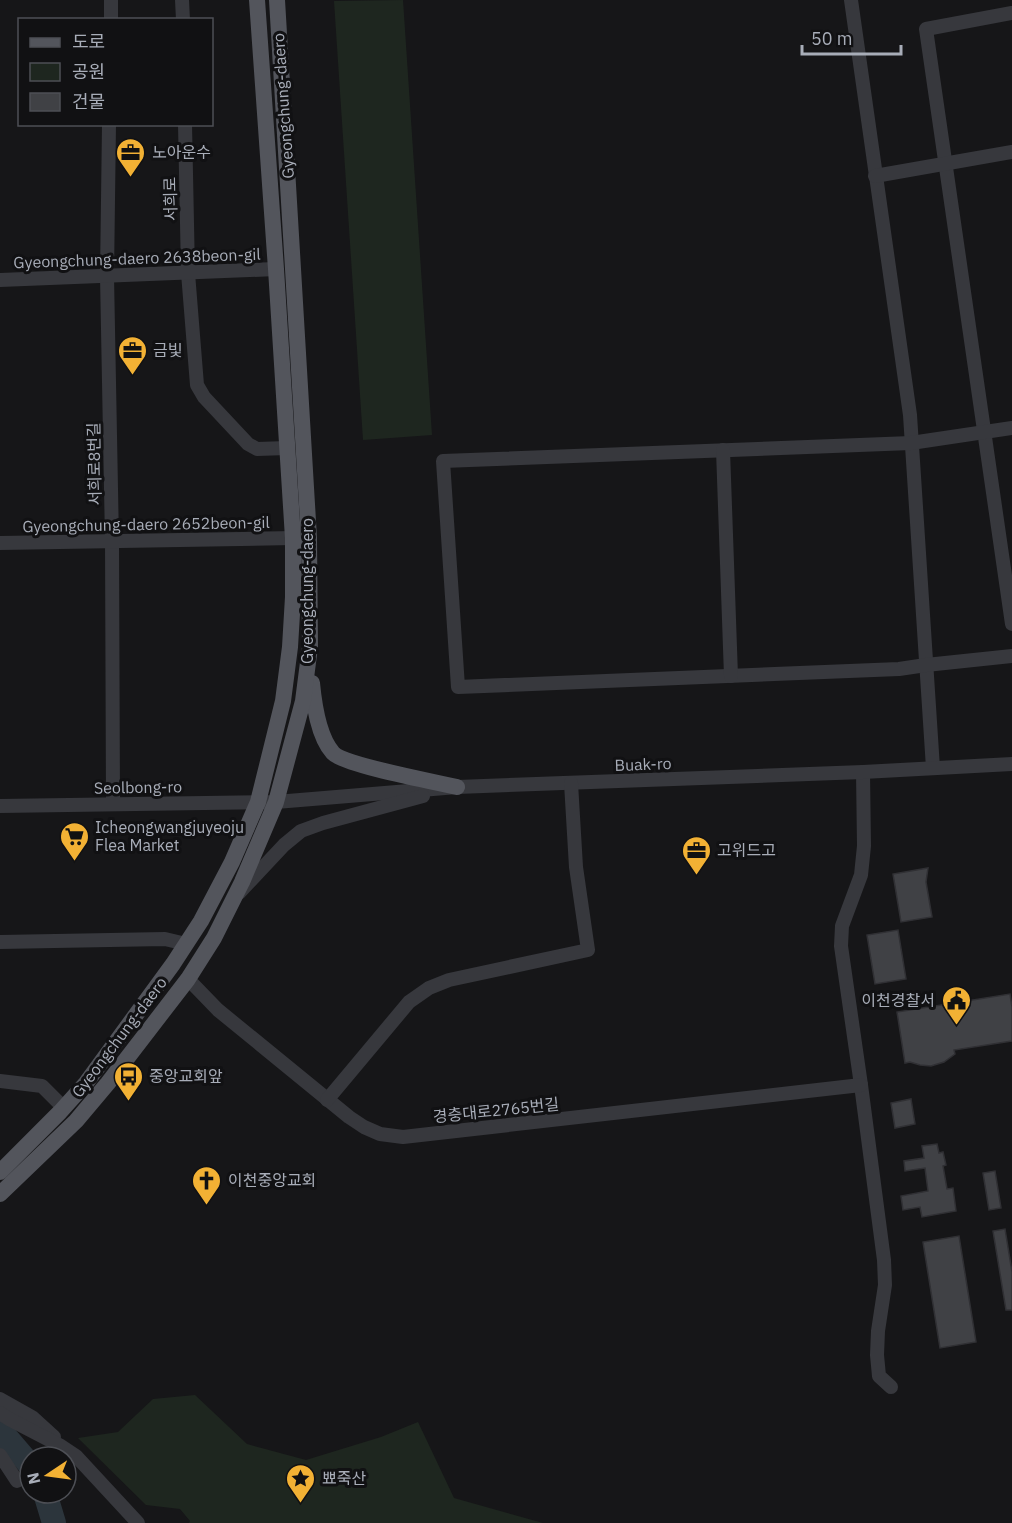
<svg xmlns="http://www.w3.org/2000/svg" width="1012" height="1523" viewBox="0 0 1012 1523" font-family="'IBM Plex Sans','Noto Sans KR',sans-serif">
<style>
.green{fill:#1e261f}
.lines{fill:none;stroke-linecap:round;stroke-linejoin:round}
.river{stroke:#2c353c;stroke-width:24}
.building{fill:#404145;stroke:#303034;stroke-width:1.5}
.minor{stroke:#37383d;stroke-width:14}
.major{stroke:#53555c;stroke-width:16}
.labels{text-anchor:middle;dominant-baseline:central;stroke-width:6;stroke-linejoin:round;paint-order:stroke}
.street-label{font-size:16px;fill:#a8adb8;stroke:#111113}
.poi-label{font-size:16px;fill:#a8adb8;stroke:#111113;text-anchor:start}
</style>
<rect width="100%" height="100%" fill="#161618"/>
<!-- green -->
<g class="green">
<path d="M403,0L432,435L363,440L334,1Z"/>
<path d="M195,1395L247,1444L306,1460L381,1437L418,1422L454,1498L543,1523H189L190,1521L180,1509L146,1505L78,1438L118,1432L153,1399Z"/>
</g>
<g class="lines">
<!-- river -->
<g class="river">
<path d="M0,1430L30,1465"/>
<path d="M45,1493L54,1523"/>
</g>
</g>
<!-- building -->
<g class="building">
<path d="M928,868L926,882L932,917L901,922L893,874Z"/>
<path d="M898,930L906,979L875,984L867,935Z"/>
<path d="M1010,994L1012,1007V1041L954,1050L955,1054L944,1062L931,1066L920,1065L910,1062L905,1063L897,1012Z"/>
<path d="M911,1099L915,1124L895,1128L891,1103Z"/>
<path d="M937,1144L939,1153L943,1152L946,1165L943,1166L947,1189L953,1188L956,1211L922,1217L920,1207L903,1210L901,1196L928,1191L925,1168L905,1171L904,1161L924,1158L922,1146Z"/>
<path d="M995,1171L1001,1208L989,1210L983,1173Z"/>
<path d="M1005,1229L1012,1272V1310H1006L993,1231Z"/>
<path d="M959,1236L976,1342L940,1348L923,1242Z"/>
</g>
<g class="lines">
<!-- minor -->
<g class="minor">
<path d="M182,0L183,20"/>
<path d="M851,0L910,415L933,768"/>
<path d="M1012,13L926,29L1012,624"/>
<path d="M111,20V0"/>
<path d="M109,124L107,276L112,541L113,804"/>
<path d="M185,124L188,273L197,385L204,397L248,444L257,449L287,448"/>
<path d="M875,176L1012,152"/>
<path d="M0,280L276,269"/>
<path d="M1012,428L911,443L443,461L458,687L899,669L926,665L1012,656"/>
<path d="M723,450L731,676"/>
<path d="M0,543L293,538"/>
<path d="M863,772L864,846L861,875L842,926L841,946L861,1085L884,1260L885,1285L878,1331L877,1355L879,1376L891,1387"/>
<path d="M0,806L276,802L457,787L863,772L1012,764"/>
<path d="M239,893L284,845L301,831L323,823L423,796"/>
<path d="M0,942L165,939L186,944"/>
<path d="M188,979L218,1010L349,1117L364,1127L380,1134L403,1137L861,1085"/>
<path d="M0,1081L42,1086L64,1108"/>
<path d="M327,1100L409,1002L429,988L449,980L588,950L576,867L571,783"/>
<path d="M0,1399L32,1417L54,1437"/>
<path d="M0,1413L9,1419L61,1446L76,1456L138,1523"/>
<path d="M0,1455L17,1481"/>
</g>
<!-- major -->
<g class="major">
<path d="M312,683C314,704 318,736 333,753C344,765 435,782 457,787"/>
<path d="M0,1172L60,1112L86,1083L173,964L201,921L232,862L258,802L283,701L290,647L293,597V538L276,269L257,0"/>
<path d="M0,1194L76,1121L108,1083L188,979L214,938L242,882L276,802L303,701L310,647L309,538L277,0"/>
</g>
</g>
<!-- icons -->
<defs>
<symbol id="office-pin" viewBox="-11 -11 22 30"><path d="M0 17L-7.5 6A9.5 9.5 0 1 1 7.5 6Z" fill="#f2b134" stroke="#111113"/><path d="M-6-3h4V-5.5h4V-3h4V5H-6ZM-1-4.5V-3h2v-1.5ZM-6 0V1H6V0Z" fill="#111"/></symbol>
<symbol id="supermarket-pin" viewBox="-11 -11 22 30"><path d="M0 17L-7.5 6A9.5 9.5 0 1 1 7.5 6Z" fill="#f2b134" stroke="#111113"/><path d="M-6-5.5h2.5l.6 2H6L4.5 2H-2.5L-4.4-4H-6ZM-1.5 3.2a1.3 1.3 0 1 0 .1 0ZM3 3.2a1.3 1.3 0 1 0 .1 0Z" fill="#111"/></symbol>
<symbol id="civic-pin" viewBox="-11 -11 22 30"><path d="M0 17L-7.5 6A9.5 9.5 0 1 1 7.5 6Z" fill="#f2b134" stroke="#111113"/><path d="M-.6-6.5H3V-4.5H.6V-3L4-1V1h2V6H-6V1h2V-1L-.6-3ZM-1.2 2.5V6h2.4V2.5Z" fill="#111"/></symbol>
<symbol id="bus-pin" viewBox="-11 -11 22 30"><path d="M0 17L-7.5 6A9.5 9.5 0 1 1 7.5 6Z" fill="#f2b134" stroke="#111113"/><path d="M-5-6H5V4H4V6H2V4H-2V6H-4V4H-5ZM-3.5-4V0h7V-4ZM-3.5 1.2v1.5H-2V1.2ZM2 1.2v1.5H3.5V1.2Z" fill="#111"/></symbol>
<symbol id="church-pin" viewBox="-11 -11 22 30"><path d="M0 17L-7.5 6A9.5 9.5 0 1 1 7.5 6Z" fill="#f2b134" stroke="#111113"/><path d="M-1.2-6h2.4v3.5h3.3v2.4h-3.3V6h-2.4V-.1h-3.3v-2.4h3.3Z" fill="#111"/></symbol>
<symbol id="sight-pin" viewBox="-11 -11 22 30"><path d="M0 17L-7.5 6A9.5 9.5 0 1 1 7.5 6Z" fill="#f2b134" stroke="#111113"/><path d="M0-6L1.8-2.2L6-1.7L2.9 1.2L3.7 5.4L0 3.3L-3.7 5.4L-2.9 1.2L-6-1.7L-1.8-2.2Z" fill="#111"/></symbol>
</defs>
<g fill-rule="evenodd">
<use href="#office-pin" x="114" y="136" width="33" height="45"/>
<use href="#office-pin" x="116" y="334" width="33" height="45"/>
<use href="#supermarket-pin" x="58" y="820" width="33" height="45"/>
<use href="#office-pin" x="680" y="834" width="33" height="45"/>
<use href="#civic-pin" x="940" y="984" width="33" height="45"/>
<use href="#bus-pin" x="112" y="1060" width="33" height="45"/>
<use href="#church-pin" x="190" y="1164" width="33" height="45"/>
<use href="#sight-pin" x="284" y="1462" width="33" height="45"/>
</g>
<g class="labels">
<!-- street labels -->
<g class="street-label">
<text transform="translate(283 106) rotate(-94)">Gyeongchung-daero</text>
<text transform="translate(170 199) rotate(-91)">서희로</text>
<text transform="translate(137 258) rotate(-2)">Gyeongchung-daero 2638beon-gil</text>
<text transform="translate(94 464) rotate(-91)">서희로8번길</text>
<text transform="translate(146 524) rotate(-1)">Gyeongchung-daero 2652beon-gil</text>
<text transform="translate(307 591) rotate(-90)">Gyeongchung-daero</text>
<text transform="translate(643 764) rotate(-2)">Buak-ro</text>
<text transform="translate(138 787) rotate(-1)">Seolbong-ro</text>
<text transform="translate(119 1037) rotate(-53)">Gyeongchung-daero</text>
<text transform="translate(496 1110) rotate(-6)">경충대로2765번길</text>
</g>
<!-- poi labels -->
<g class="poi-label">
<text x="152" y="152">노아운수</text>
<text x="153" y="350">금빛</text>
<text x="95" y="827">Icheongwangjuyeoju<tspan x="95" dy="18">Flea Market</tspan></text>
<text x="717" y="850">고위드고</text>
<text x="935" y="1000" text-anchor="end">이천경찰서</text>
<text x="149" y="1076">중앙교회앞</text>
<text x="228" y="1180">이천중앙교회</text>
<text x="322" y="1478">뾰죽산</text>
</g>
</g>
<!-- legend -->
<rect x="18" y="18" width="195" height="108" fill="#111113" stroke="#4d4f55" stroke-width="1.5"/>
<rect x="30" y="38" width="30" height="9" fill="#53555c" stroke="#4d4f55" stroke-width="1.5"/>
<text x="72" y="48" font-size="18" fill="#a8adb8">도로</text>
<rect x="30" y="63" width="30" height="18" fill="#1e261f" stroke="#4d4f55" stroke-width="1.5"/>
<text x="72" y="78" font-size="18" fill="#a8adb8">공원</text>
<rect x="30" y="93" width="30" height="18" fill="#404145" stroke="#4d4f55" stroke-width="1.5"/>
<text x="72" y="108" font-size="18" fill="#a8adb8">건물</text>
<!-- north arrow -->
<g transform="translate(48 1475) rotate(257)"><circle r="28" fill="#111113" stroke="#4d4f55" stroke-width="1.5"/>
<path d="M0-4.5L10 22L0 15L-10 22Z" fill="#f2b134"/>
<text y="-9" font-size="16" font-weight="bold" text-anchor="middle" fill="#a8adb8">N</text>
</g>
<!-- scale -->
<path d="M802 45v9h99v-9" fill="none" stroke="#a8adb8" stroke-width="3"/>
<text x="811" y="45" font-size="18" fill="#a8adb8" stroke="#111113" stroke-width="4.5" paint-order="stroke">50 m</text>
</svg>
